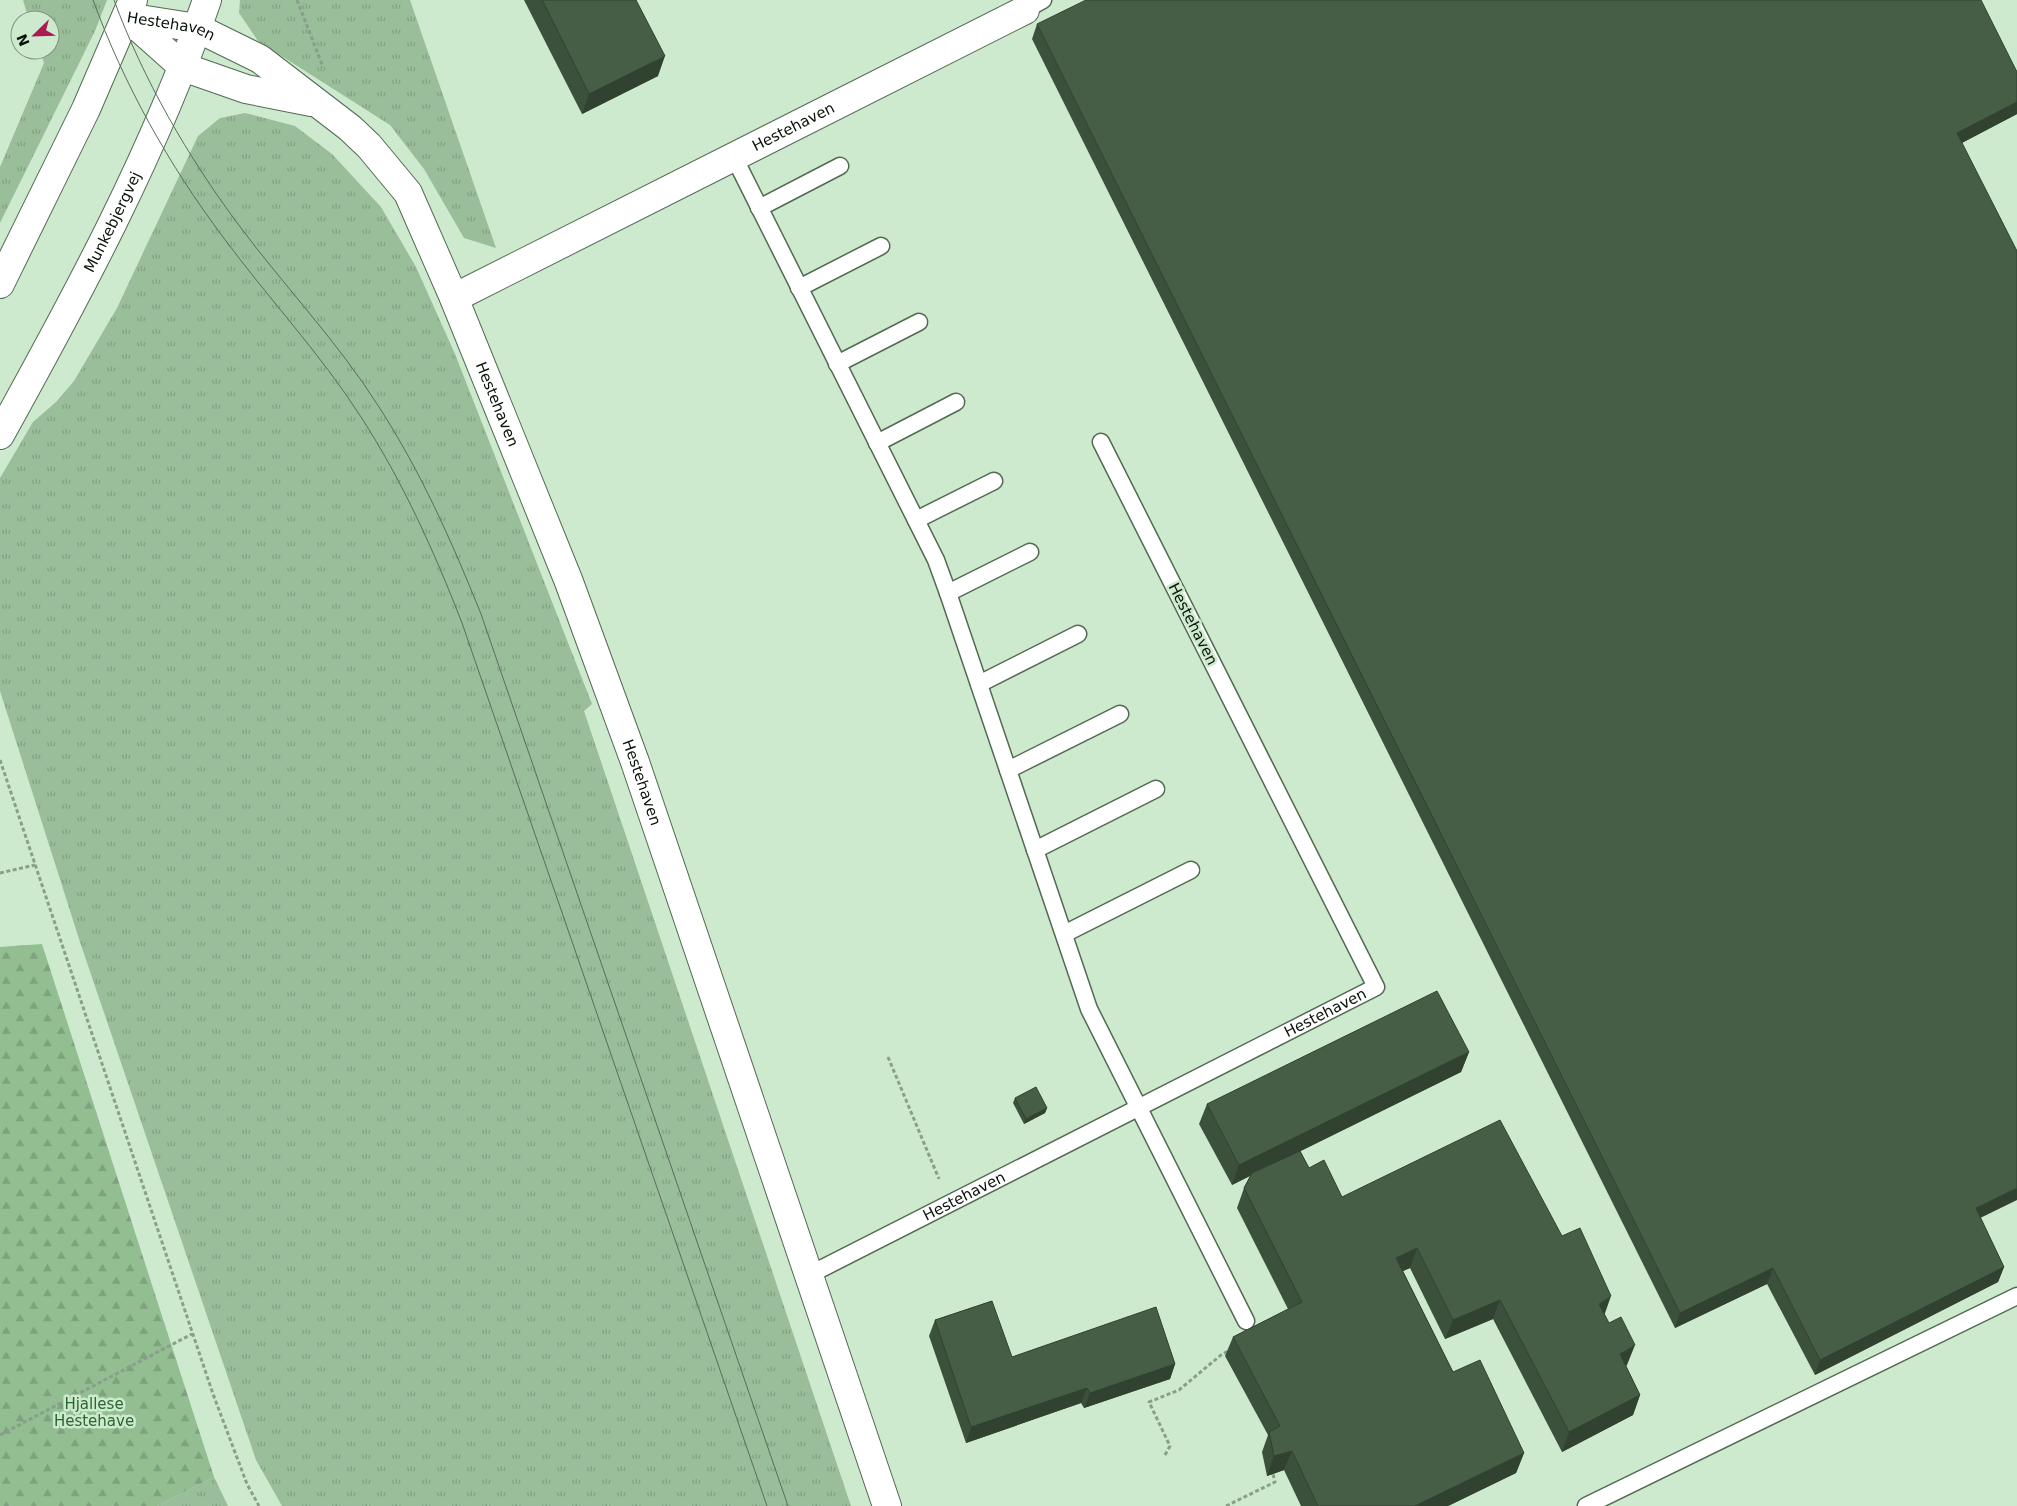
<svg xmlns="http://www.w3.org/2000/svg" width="2017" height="1506" viewBox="0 0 2017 1506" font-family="'DejaVu Sans',sans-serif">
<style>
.grass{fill:url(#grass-tufts)}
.forest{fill:url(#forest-firs)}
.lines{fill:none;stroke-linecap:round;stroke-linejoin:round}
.service-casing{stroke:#526a52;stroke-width:19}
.minor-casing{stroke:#526a52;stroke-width:30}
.tertiary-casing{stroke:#526a52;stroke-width:30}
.path{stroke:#899f89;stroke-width:3;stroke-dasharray:4 2.5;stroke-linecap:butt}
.service{stroke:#fff;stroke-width:16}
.minor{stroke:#fff;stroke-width:28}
.tertiary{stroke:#fff;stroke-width:28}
.tram{stroke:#5b6c5b;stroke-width:1}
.wall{fill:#3c513c}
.shaded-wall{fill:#314231}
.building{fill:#465e46;stroke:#314231}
.labels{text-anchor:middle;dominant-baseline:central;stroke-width:5;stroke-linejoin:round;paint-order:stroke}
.street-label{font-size:15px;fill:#091209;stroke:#ceeace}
.park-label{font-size:15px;fill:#2a662e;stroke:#ceeace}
</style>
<defs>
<pattern id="grass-tufts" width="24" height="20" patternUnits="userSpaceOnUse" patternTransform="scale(1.25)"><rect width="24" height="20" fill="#9abd9a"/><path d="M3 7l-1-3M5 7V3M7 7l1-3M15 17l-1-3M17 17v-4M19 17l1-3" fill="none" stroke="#83a183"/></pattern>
<pattern id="forest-firs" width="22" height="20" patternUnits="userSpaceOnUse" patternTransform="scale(1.25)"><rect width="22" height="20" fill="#92be92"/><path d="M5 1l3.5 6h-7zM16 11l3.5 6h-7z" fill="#7da27d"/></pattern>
</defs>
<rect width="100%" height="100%" fill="#ceeace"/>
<!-- grass -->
<g class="grass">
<path d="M23,0H107L95,31L0,223V167L44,63L40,50H50V20H29Z"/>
<path d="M240,0H410L496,248L464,238L424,169L390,125L258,41L239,13Z"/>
<path d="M245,113L295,126L332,154L381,207L416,267L455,354L592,704L584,711L851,1506H282L256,1460L80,942L0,691V478L33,422L56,402L74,381L117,308L198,136L220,118Z"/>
<path d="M214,1477L228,1506H157Z"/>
</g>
<!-- forest -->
<path class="forest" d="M42,944L214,1477L157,1506H0V947Z"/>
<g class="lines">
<defs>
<g id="service">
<path d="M1025,10L1043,0"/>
<path d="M734,157L936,560L948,593"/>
<path d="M759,208L840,166"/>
<path d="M799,288L881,246"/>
<path d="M837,364L919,322"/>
<path d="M877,443L956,402"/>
<path d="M916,520L994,481"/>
<path d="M1030,552L948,593L1089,1009L1246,1321"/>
<path d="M979,684L1078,634"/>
<path d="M1008,770L1120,714"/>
<path d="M1035,850L1156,789"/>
<path d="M1064,934L1191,870"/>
<path id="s1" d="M809,1275L1376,987L1101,442"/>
<path d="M1586,1506L2017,1296"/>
</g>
<g id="minor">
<path id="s2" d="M127,17L197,28L260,59L350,128L369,146L408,193L454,298L569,582L635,762L887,1506"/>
<path d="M127,17L183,67L246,89L311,102"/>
<path id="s3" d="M454,298L1025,10"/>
</g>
<g id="tertiary">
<path d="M0,284L86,109L133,0"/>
<path id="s4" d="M0,435C78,294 155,152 207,0"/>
</g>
</defs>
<!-- service casing -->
<use href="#service" class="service-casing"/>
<!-- minor casing -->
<use href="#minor" class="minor-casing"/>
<!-- tertiary casing -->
<use href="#tertiary" class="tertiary-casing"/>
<!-- path -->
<g class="path">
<path d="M297,0L323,67"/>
<path d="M0,760L213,1394L247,1484L259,1506"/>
<path d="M0,873L35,865"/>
<path d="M888,1057L939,1179"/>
<path d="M0,1435L192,1334"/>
<path d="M1165,1455L1170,1446L1149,1402L1179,1390L1221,1355L1230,1350"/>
<path d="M1226,1506L1275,1482L1273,1474"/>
</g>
<!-- service -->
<use href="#service" class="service"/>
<!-- minor -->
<use href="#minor" class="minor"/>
<!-- tertiary -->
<use href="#tertiary" class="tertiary"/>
<!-- tram -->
<g class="tram">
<path d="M93,0C124,85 169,165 223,237C268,298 320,353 361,417C403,482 434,551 462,623L767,1506"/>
<path d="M114,0C143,79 188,157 238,224C284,286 338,342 379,407C421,472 452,542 481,614L788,1506"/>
</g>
</g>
<!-- wall -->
<g class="wall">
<path d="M524,0H636L658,76L582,114Z"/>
<path d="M1037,24L2017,72V114L1962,143L1980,1218L2004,1267L1998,1282L1815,1375L1767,1284L1675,1328L1032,39Z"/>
<path d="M1469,1052L1461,1072L1300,1151L1309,1168L1342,1197L1562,1236L1605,1315L1627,1365L1626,1366L1640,1395L1633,1415L1562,1452L1493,1319L1445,1339L1410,1268L1403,1271L1453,1372L1524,1453L1516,1473L1448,1506H1301L1284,1470L1267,1476L1262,1452L1268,1435L1225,1356L1233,1337L1288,1309L1237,1208L1244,1188L1251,1175L1232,1185L1199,1124L1207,1104Z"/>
<path d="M1015,1098L1047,1108L1045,1113L1024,1124L1013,1103Z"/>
<path d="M935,1320L1012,1357L1175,1364L1170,1379L1084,1408L1081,1403L966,1443L929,1336Z"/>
</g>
<!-- shaded-wall -->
<g class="shaded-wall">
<path d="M665,56L658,76L582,114L589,94Z"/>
<path d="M2017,102V114L1952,148L1957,133Z"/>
<path d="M1469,1052L1461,1072L1232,1185L1239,1165Z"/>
<path d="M1047,1108L1045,1113L1024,1124L1026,1119Z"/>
<path d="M2017,1188V1200L1970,1223L1976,1208Z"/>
<path d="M1417,1248L1410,1268L1389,1277L1396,1258Z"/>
<path d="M2004,1267L1998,1282L1815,1375L1820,1360Z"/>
<path d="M1773,1268L1767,1284L1675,1328L1680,1313Z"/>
<path d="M1611,1296L1604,1316L1599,1304Z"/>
<path d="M1500,1300L1493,1319L1445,1339L1453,1320Z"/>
<path d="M1635,1345L1627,1365L1613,1374L1620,1354Z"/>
<path d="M1175,1364L1170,1379L1084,1408L1090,1393Z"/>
<path d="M1087,1388L1081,1403L966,1443L971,1427Z"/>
<path d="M1640,1395L1633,1415L1562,1452L1569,1432Z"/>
<path d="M1292,1451L1284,1470L1267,1476L1274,1456Z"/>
<path d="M1524,1453L1516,1473L1448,1506H1415Z"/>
</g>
<!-- building -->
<g class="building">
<path d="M542,0H636L665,56L589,94Z"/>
<path d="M1086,0H1981L2017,72V102L1957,133L2017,251V1188L1976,1208L2004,1267L1820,1360L1773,1268L1680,1313L1037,24Z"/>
<path d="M1437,991L1469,1052L1239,1165L1207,1104Z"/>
<path d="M1036,1087L1047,1108L1026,1119L1015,1098Z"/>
<path d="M1500,1120L1562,1236L1580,1228L1611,1296L1599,1304L1609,1323L1621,1317L1635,1345L1620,1354L1640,1395L1569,1432L1500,1300L1453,1320L1417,1248L1396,1258L1453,1372L1480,1360L1524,1453L1415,1506H1318L1292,1451L1274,1456L1269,1432L1280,1426L1233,1337L1302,1302L1244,1188L1252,1173L1300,1151L1309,1168L1324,1160L1342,1197Z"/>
<path d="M992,1301L1012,1357L1156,1307L1175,1364L1090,1393L1087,1388L971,1427L935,1320Z"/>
</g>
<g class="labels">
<!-- street labels -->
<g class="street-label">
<text stroke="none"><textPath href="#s2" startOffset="45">Hestehaven</textPath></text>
<text stroke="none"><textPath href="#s3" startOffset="380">Hestehaven</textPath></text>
<text stroke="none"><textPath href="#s4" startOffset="241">Munkebjergvej</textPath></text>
<text stroke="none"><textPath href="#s2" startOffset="571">Hestehaven</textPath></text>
<text transform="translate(1193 624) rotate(63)">Hestehaven</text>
<text stroke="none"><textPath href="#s2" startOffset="976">Hestehaven</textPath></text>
<text stroke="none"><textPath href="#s1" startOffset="579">Hestehaven</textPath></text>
<text stroke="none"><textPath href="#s1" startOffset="174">Hestehaven</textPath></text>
</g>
<!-- park labels -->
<g class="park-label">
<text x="94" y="1404">Hjallese<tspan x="94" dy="17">Hestehave</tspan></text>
</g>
</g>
<!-- north arrow -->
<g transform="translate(35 35) rotate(247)"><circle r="24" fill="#ceeace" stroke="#7f947f"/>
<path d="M0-4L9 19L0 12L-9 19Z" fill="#ab1a53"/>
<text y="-8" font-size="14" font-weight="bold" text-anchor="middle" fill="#091209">N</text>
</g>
</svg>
